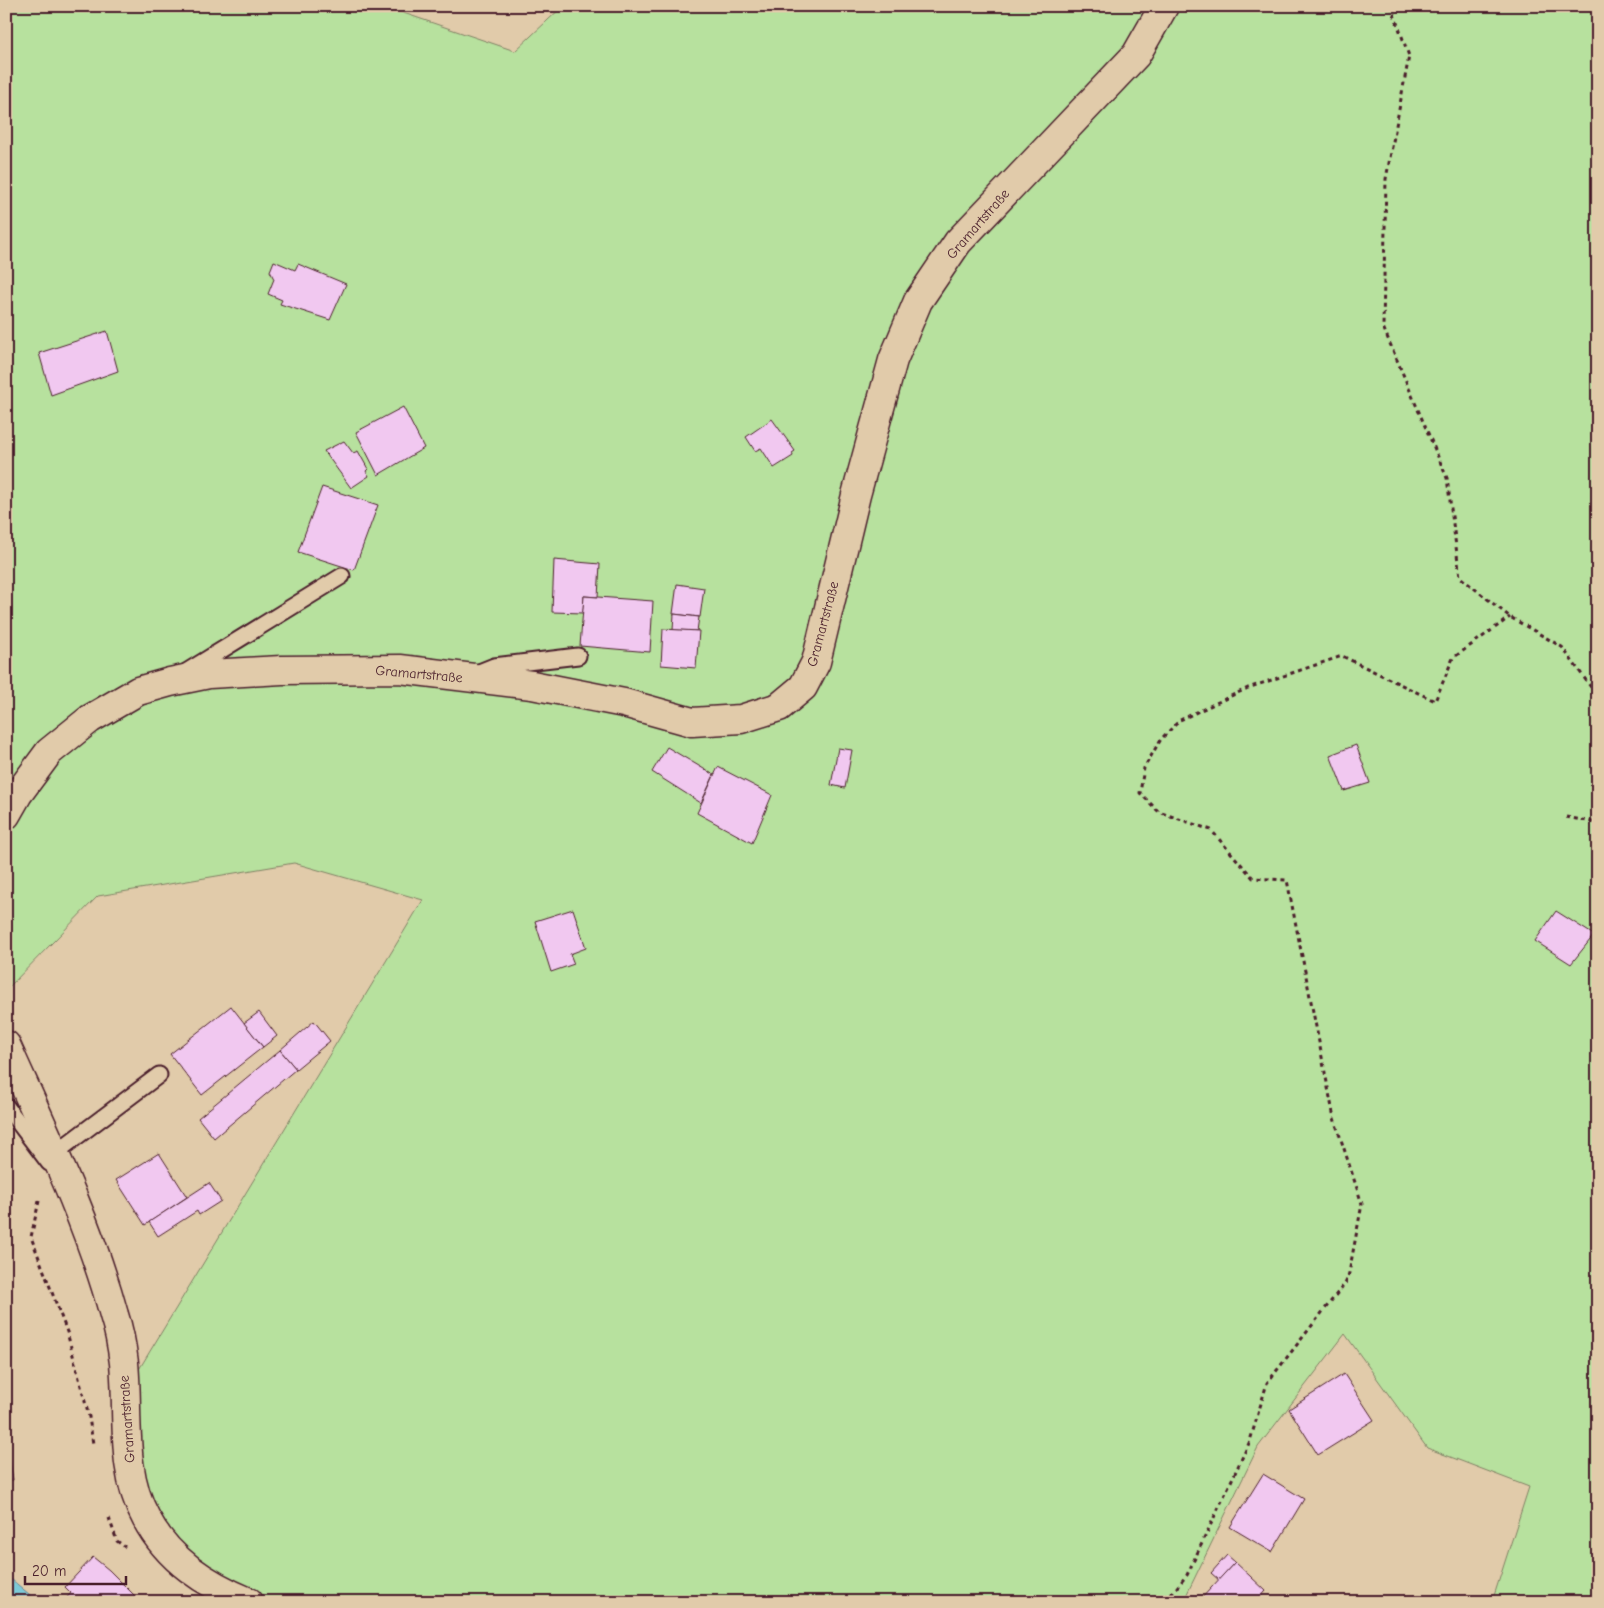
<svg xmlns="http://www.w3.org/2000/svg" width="1604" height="1608" viewBox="0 0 1604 1608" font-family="'Comic Neue',sans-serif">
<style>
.green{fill:#b7e19e;stroke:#808064}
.water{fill:#7bcad8;stroke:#678693}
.building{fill:#f1c8f0;stroke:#4a1f2b}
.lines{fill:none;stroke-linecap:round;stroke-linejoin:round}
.lane-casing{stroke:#4a1f2b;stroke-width:19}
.street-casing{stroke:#4a1f2b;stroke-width:31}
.path{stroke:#4a1f2b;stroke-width:3;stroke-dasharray:4 4;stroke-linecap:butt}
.lane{stroke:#e1cbaa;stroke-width:15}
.street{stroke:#e1cbaa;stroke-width:28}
.labels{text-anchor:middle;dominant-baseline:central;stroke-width:4;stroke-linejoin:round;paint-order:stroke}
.street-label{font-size:14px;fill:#4a1f2b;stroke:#e1cbaa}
</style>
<rect width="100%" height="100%" fill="#e1cbaa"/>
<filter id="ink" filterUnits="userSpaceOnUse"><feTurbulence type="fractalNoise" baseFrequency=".02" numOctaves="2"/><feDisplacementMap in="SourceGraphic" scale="10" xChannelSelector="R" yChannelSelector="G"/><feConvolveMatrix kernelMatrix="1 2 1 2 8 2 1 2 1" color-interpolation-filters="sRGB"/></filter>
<g filter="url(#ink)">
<!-- green -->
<path class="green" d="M6,6H383L515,51L563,6H1598V1602H1492L1529,1487L1427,1448L1345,1334L1258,1447L1183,1602H254L183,1558L141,1489L135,1376L423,900L294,863L98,896L6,990Z"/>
<!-- water -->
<path class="water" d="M6,1575L35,1599L33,1602H10L6,1599Z"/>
<!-- building -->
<g class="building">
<path d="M274,261L295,270L298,264L346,284L330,320L280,304L282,300L268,294L274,279L270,271Z"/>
<path d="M107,331L118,371L51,395L39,353Z"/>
<path d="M403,407L424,448L378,475L356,432Z"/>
<path d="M772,419L795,451L792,453L793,456L774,468L761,448L755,451L746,437Z"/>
<path d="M344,441L353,453L358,451L368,469L366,471L369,476L351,488L324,451Z"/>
<path d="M322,487L378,505L354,570L298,552Z"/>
<path d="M554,560L600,564L598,597L584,596L583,613L552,612Z"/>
<path d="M677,584L704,588L700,617L673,614Z"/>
<path d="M584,596L653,601L650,652L580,646Z"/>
<path d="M674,614L699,617L697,631L673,630Z"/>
<path d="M663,629L699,631L696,668L661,665Z"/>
<path d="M1356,745L1370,783L1344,791L1330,755Z"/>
<path d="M667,747L714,775L701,803L652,772Z"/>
<path d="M838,748L852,750L845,788L831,785Z"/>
<path d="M718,767L772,795L752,843L697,813Z"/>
<path d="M573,909L586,948L570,954L574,964L551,972L535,921Z"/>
<path d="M1556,911L1594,935L1571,964L1535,941Z"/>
<path d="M231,1006L263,1047L202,1095L170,1054Z"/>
<path d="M259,1012L277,1036L263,1047L244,1023Z"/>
<path d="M314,1021L330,1041L296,1069L280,1050Z"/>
<path d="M280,1050L296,1069L214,1138L198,1118Z"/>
<path d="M159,1153L187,1197L145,1225L116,1180Z"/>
<path d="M209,1183L221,1201L199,1215L197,1211L158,1236L149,1222Z"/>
<path d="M1344,1374L1374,1420L1318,1455L1289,1409Z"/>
<path d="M6,1435L13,1480L6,1481Z"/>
<path d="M1263,1474L1304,1499L1272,1552L1230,1527Z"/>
<path d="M1227,1555L1235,1562L1219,1580L1211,1573Z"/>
<path d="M93,1557L109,1570L138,1599L136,1602H63L71,1593L65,1587Z"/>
<path d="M1235,1562L1266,1591L1256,1602H1203L1200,1600Z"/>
</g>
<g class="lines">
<defs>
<g id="lane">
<path d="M186,672L342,576"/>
<path d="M474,674L494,666L578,656"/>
<path d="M6,1106L49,1163"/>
<path d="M54,1154L159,1075"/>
</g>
<g id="street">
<path d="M6,815L18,794L49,752L90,719L138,691L170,682L209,674L282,670L400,669L532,685L624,703L692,722L741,719L779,707L803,687L816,662L856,495L893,360L918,301L958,242L1136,55L1164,6"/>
<path d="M6,1045C45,1132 89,1223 114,1315C119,1330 122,1347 124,1363C129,1414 120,1471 146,1518C168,1560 206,1584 249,1602"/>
</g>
</defs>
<!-- lane casing -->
<use href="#lane" class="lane-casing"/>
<!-- street casing -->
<use href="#street" class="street-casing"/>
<!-- path -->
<g class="path">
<path d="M1391,6L1409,56L1386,179L1383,327L1447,478L1460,577L1510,617L1562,647L1598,697"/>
<path d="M1566,817L1598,823"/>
<path d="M39,1201L31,1237L67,1332L89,1417L93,1444"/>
<path d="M109,1518L117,1541L125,1547"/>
<path d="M1148,1602L1173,1592L1187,1575L1250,1441L1267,1383L1346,1282L1349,1273L1362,1204L1334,1118L1287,880L1253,878L1211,830L1159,812L1140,793L1144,768L1161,739L1180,720L1248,688L1342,656L1435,701L1453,658L1510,617"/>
</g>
<!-- lane -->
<use href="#lane" class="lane"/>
<!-- street -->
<use href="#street" class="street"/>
</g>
</g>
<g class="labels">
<!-- street labels -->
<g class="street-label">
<text transform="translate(978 224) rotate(-49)">Gramartstraße</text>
<text transform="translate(823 624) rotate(-75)">Gramartstraße</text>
<text transform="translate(419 674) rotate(5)">Gramartstraße</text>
<text transform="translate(127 1419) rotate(-94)">Gramartstraße</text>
</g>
</g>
<!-- margin -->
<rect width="1604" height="1608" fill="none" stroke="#e1cbaa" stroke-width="25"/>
<rect x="12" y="12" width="1579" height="1583" fill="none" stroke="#4a1f2b" stroke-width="2" filter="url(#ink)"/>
<!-- scale -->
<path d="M25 1576v8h101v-8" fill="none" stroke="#4a1f2b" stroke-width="2.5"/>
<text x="32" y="1576" font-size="15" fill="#4a1f2b" stroke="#e1cbaa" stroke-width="4" paint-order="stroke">20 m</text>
</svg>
